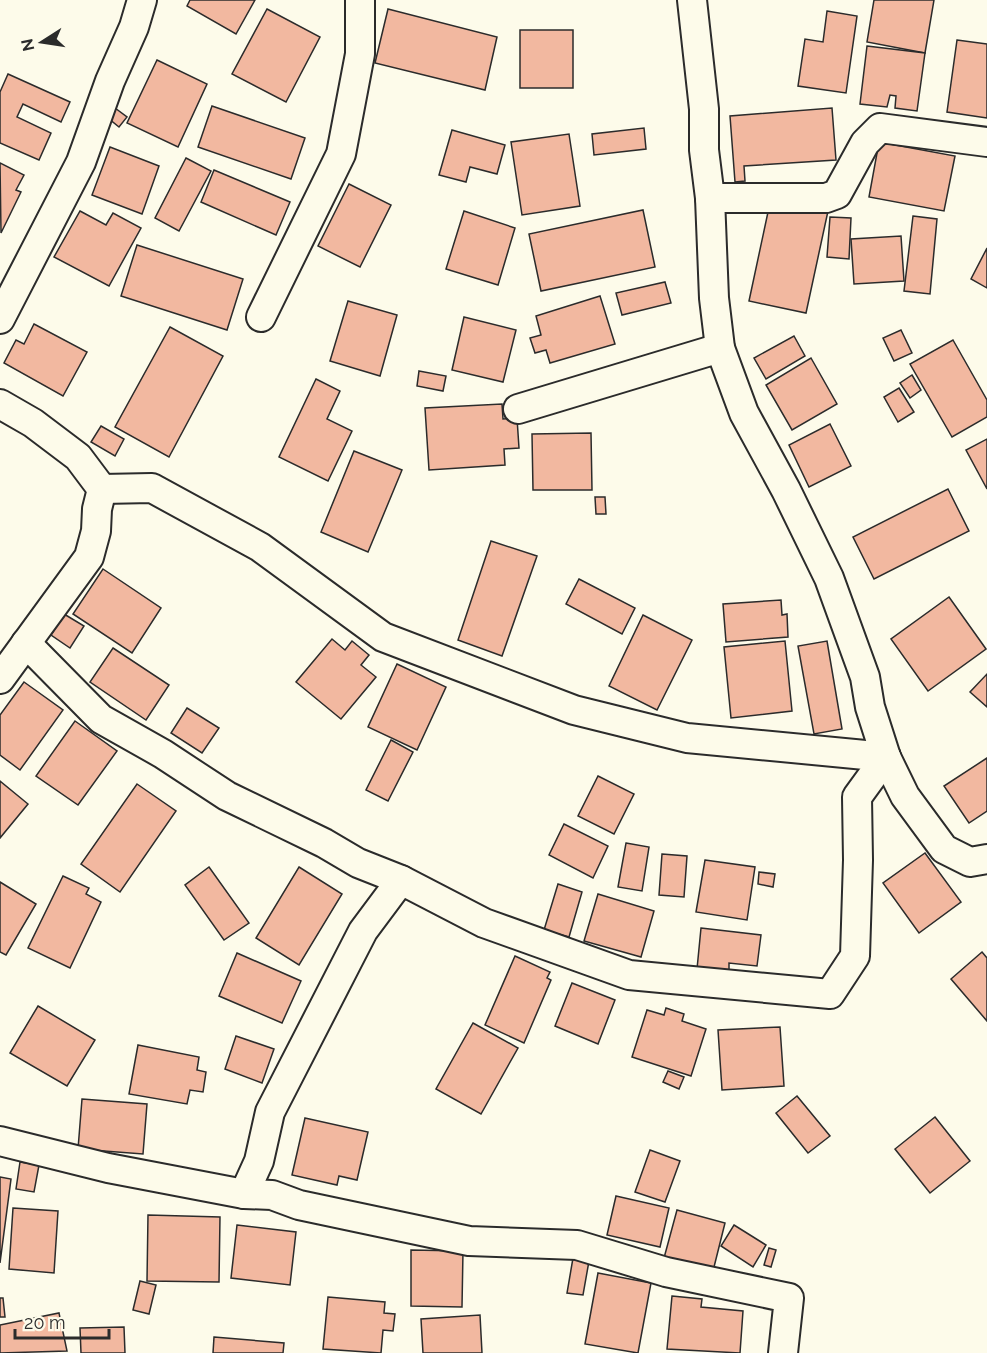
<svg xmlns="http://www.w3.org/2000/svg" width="987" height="1353" viewBox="0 0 987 1353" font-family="Raleway,sans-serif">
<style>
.building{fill:#f2b8a0;stroke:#2b2b2b;stroke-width:1.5}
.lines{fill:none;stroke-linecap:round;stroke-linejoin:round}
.minor-casing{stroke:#2b2b2b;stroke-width:32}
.minor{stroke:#fdfbea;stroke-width:28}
</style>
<rect width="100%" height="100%" fill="#fdfbea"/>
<!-- building -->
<g class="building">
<path d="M190,0H255L236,34L187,6Z"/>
<path d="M874,0H934L925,53L867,42Z"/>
<path d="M267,9L320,37L286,102L232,74Z"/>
<path d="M388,9L497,37L485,90L375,63Z"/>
<path d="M827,11L857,16L846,93L798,86L805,39L823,42Z"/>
<rect x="520" y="30" width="53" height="58"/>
<path d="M957,40L987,44V118L947,112Z"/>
<path d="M867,46L925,53L917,111L895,108L896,96L890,95L887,107L860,104Z"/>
<path d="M157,60L207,84L178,147L127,123Z"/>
<path d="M8,74L70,102L61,122L23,104L17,117L51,133L39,160L0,143V92Z"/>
<path d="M212,106L305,138L291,179L198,147Z"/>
<path d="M115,108L127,117L119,127L108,118Z"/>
<path d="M832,108L836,160L744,166L745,181L735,182L730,116Z"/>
<path d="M644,128L646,149L594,155L592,134Z"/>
<path d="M452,130L505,145L497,174L470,167L466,182L439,175Z"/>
<path d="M569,134L580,206L522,215L511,142Z"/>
<path d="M879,142L955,156L944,211L869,197Z"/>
<path d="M110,147L159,166L142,214L92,195Z"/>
<path d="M186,158L211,171L179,231L155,218Z"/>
<path d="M0,163L24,175L16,190L21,192L1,233Z"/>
<path d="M214,170L290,202L276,235L201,202Z"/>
<path d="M349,184L391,205L360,267L318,246Z"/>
<path d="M771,198L828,211L806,313L749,301Z"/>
<path d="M643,210L655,267L541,291L529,234Z"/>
<path d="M80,211L106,225L113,213L141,228L109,286L54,257Z"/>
<path d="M464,211L515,228L498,285L446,269Z"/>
<path d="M913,216L937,219L930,294L904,291Z"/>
<path d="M830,217L851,218L849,259L827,257Z"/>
<path d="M901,236L904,281L854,284L851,239Z"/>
<path d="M137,245L243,279L227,330L121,296Z"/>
<path d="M987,248V288L971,279Z"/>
<path d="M665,282L671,303L622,315L616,293Z"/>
<path d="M600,296L615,344L550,363L546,350L535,353L530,338L541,335L536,316Z"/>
<path d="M348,301L397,315L380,376L330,361Z"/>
<path d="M464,317L516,330L503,382L452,370Z"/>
<path d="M34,324L87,352L63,396L4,363L16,340L24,344Z"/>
<path d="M170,327L223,356L169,457L115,427Z"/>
<path d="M901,330L912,353L894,361L883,338Z"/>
<path d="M794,336L805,356L766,379L754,358Z"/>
<path d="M953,340L987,400V417L952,437L910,364Z"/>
<path d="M811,358L837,404L792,430L766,385Z"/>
<path d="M419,371L446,376L443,391L417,386Z"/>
<path d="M912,375L921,390L910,398L900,383Z"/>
<path d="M316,379L340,391L327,419L352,431L328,481L279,457Z"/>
<path d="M899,388L914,412L898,422L884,397Z"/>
<path d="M502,404L503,419L517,418L519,448L504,449L505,465L429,470L425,408Z"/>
<path d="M830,424L851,466L809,487L789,445Z"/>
<path d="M101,426L124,439L115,456L91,442Z"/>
<path d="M591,433L592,490H533L532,434Z"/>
<path d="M987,439V489L966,450Z"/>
<path d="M354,451L402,470L368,552L321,532Z"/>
<path d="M948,489L969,531L874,579L853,537Z"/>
<path d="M595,497H605L606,514H596Z"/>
<path d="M491,541L537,556L502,656L458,640Z"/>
<path d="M103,569L161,608L132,653L73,614Z"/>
<path d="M579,579L635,608L622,634L566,604Z"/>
<path d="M949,597L986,649L928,691L891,639Z"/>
<path d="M781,600L782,615L787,614L788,637L726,642L723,604Z"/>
<path d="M64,614L84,626L70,648L51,635Z"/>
<path d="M643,615L692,640L657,710L609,686Z"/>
<path d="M332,639L345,650L352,641L369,655L361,665L376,677L341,719L296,682Z"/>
<path d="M785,641L792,711L731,718L724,647Z"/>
<path d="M827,641L842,729L814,734L798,646Z"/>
<path d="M113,648L169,685L146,720L90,682Z"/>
<path d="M397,664L446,687L417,750L368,727Z"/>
<path d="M987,674V707L970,692Z"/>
<path d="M24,682L63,710L20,770L0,755V715Z"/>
<path d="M187,708L219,728L202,753L171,733Z"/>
<path d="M75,721L117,751L78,805L36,776Z"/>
<path d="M391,740L413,752L388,801L366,790Z"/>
<path d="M987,758V811L969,823L944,786Z"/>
<path d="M598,776L634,794L614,834L578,816Z"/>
<path d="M0,781L28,804L0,838Z"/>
<path d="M137,784L176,811L120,892L81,864Z"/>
<path d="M564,824L608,846L593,878L549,855Z"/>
<path d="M626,843L649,847L642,891L618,887Z"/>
<path d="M925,853L961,902L919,933L883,883Z"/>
<path d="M662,854L687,856L684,897L659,895Z"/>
<path d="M705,860L755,867L747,920L696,912Z"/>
<path d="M209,867L249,923L224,940L185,885Z"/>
<path d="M299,867L342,894L299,965L256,938Z"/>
<path d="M759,872L775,874L773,887L758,884Z"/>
<path d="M63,876L89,888L86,894L101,902L70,968L28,948Z"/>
<path d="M0,882L36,904L6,955L0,952Z"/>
<path d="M558,884L582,892L569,937L544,930Z"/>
<path d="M598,894L654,911L641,957L584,941Z"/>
<path d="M701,928L761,935L757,966L729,963V972L697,969Z"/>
<path d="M982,952L987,958V1021L951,979Z"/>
<path d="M237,953L301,981L282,1023L219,996Z"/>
<path d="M515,956L550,972L547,978L551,980L524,1043L485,1025Z"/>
<path d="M572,983L615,1000L598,1044L555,1026Z"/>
<path d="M38,1006L95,1040L67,1086L10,1053Z"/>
<path d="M666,1008L684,1014L682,1021L706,1029L691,1076L632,1057L647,1010L664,1015Z"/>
<path d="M473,1023L518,1048L481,1114L436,1089Z"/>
<path d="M780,1027L784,1086L722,1090L718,1030Z"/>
<path d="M236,1036L274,1049L262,1083L225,1069Z"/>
<path d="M138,1045L199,1057L197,1070L206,1072L203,1092L190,1090L187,1104L129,1094Z"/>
<path d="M668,1071L684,1077L679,1089L663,1082Z"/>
<path d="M797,1096L830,1136L808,1153L776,1113Z"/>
<path d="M82,1099L147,1104L143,1154L78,1149Z"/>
<path d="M935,1117L970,1161L930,1193L895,1149Z"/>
<path d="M305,1118L368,1132L357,1180L339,1176L337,1185L292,1175Z"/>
<path d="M650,1150L680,1161L665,1202L635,1192Z"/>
<path d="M20,1162L39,1165L34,1192L16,1189Z"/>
<path d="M0,1177L11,1179L0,1263Z"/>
<path d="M616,1196L669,1208L660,1247L607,1235Z"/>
<path d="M13,1208L58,1211L54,1273L9,1269Z"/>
<path d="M677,1210L725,1223L713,1271L664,1258Z"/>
<path d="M148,1215L220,1217L219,1282L147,1281Z"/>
<path d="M237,1225L296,1232L290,1285L231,1278Z"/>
<path d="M734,1225L766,1245L753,1267L721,1246Z"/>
<path d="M769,1248L776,1250L771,1267L764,1265Z"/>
<path d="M411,1250L463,1251L462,1307L411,1306Z"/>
<path d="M573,1258L589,1261L583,1295L567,1293Z"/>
<path d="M598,1273L651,1283L638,1353L585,1344Z"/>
<path d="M140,1281L156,1285L149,1314L133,1310Z"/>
<path d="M672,1296L702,1299L701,1307L743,1311L740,1353L667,1349Z"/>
<path d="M328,1297L385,1302L384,1313L395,1314L393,1331L383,1330L381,1353L323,1349Z"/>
<path d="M0,1298H3L5,1317H0Z"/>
<path d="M59,1313L67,1351L0,1353V1325Z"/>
<path d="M480,1315L482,1353H423L421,1319Z"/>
<path d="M124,1327L125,1353H81L80,1328Z"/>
<path d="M214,1337L284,1343L283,1353H213Z"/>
</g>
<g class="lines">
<defs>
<g id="minor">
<path d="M692,0L704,109V150L710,198L714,298L720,348L744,413L786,490L829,578L865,677L870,707L886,757L905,796L944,849L970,862L987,859"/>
<path d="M710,198H826L837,194L865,143L880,128L987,142"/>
<path d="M261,317L341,154L360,54V0"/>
<path d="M0,319L81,162L110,81L134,27L142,0"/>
<path d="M0,404L33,423L78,457L102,489L97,509L96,531L89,557L0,679"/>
<path d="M518,409L720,348"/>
<path d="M102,489L152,488L260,547L383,637L574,710L687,738L886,757"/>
<path d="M26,643L101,719L163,754L227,796L324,843L358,863L401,880L363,931L270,1112L259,1161L244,1194"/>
<path d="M401,880L484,923L629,975L830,994L855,956L858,860L857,797L886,757"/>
<path d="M0,1141L108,1168L244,1194L272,1195L299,1205L469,1241L577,1245L666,1272L789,1298L783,1353"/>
</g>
</defs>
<!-- minor casing -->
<use href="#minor" class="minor-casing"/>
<!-- minor -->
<use href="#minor" class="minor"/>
</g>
<!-- north arrow -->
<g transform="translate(42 42) rotate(258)" stroke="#fdfbea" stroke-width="4.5" paint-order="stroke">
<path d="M0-4.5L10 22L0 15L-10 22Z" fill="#2b2b2b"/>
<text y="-9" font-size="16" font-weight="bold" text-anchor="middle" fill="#2b2b2b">N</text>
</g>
<!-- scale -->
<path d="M15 1329v9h94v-9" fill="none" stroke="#2b2b2b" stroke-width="3"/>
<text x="24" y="1329" font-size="18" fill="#2b2b2b" stroke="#fdfbea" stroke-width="4.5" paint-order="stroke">20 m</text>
</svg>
